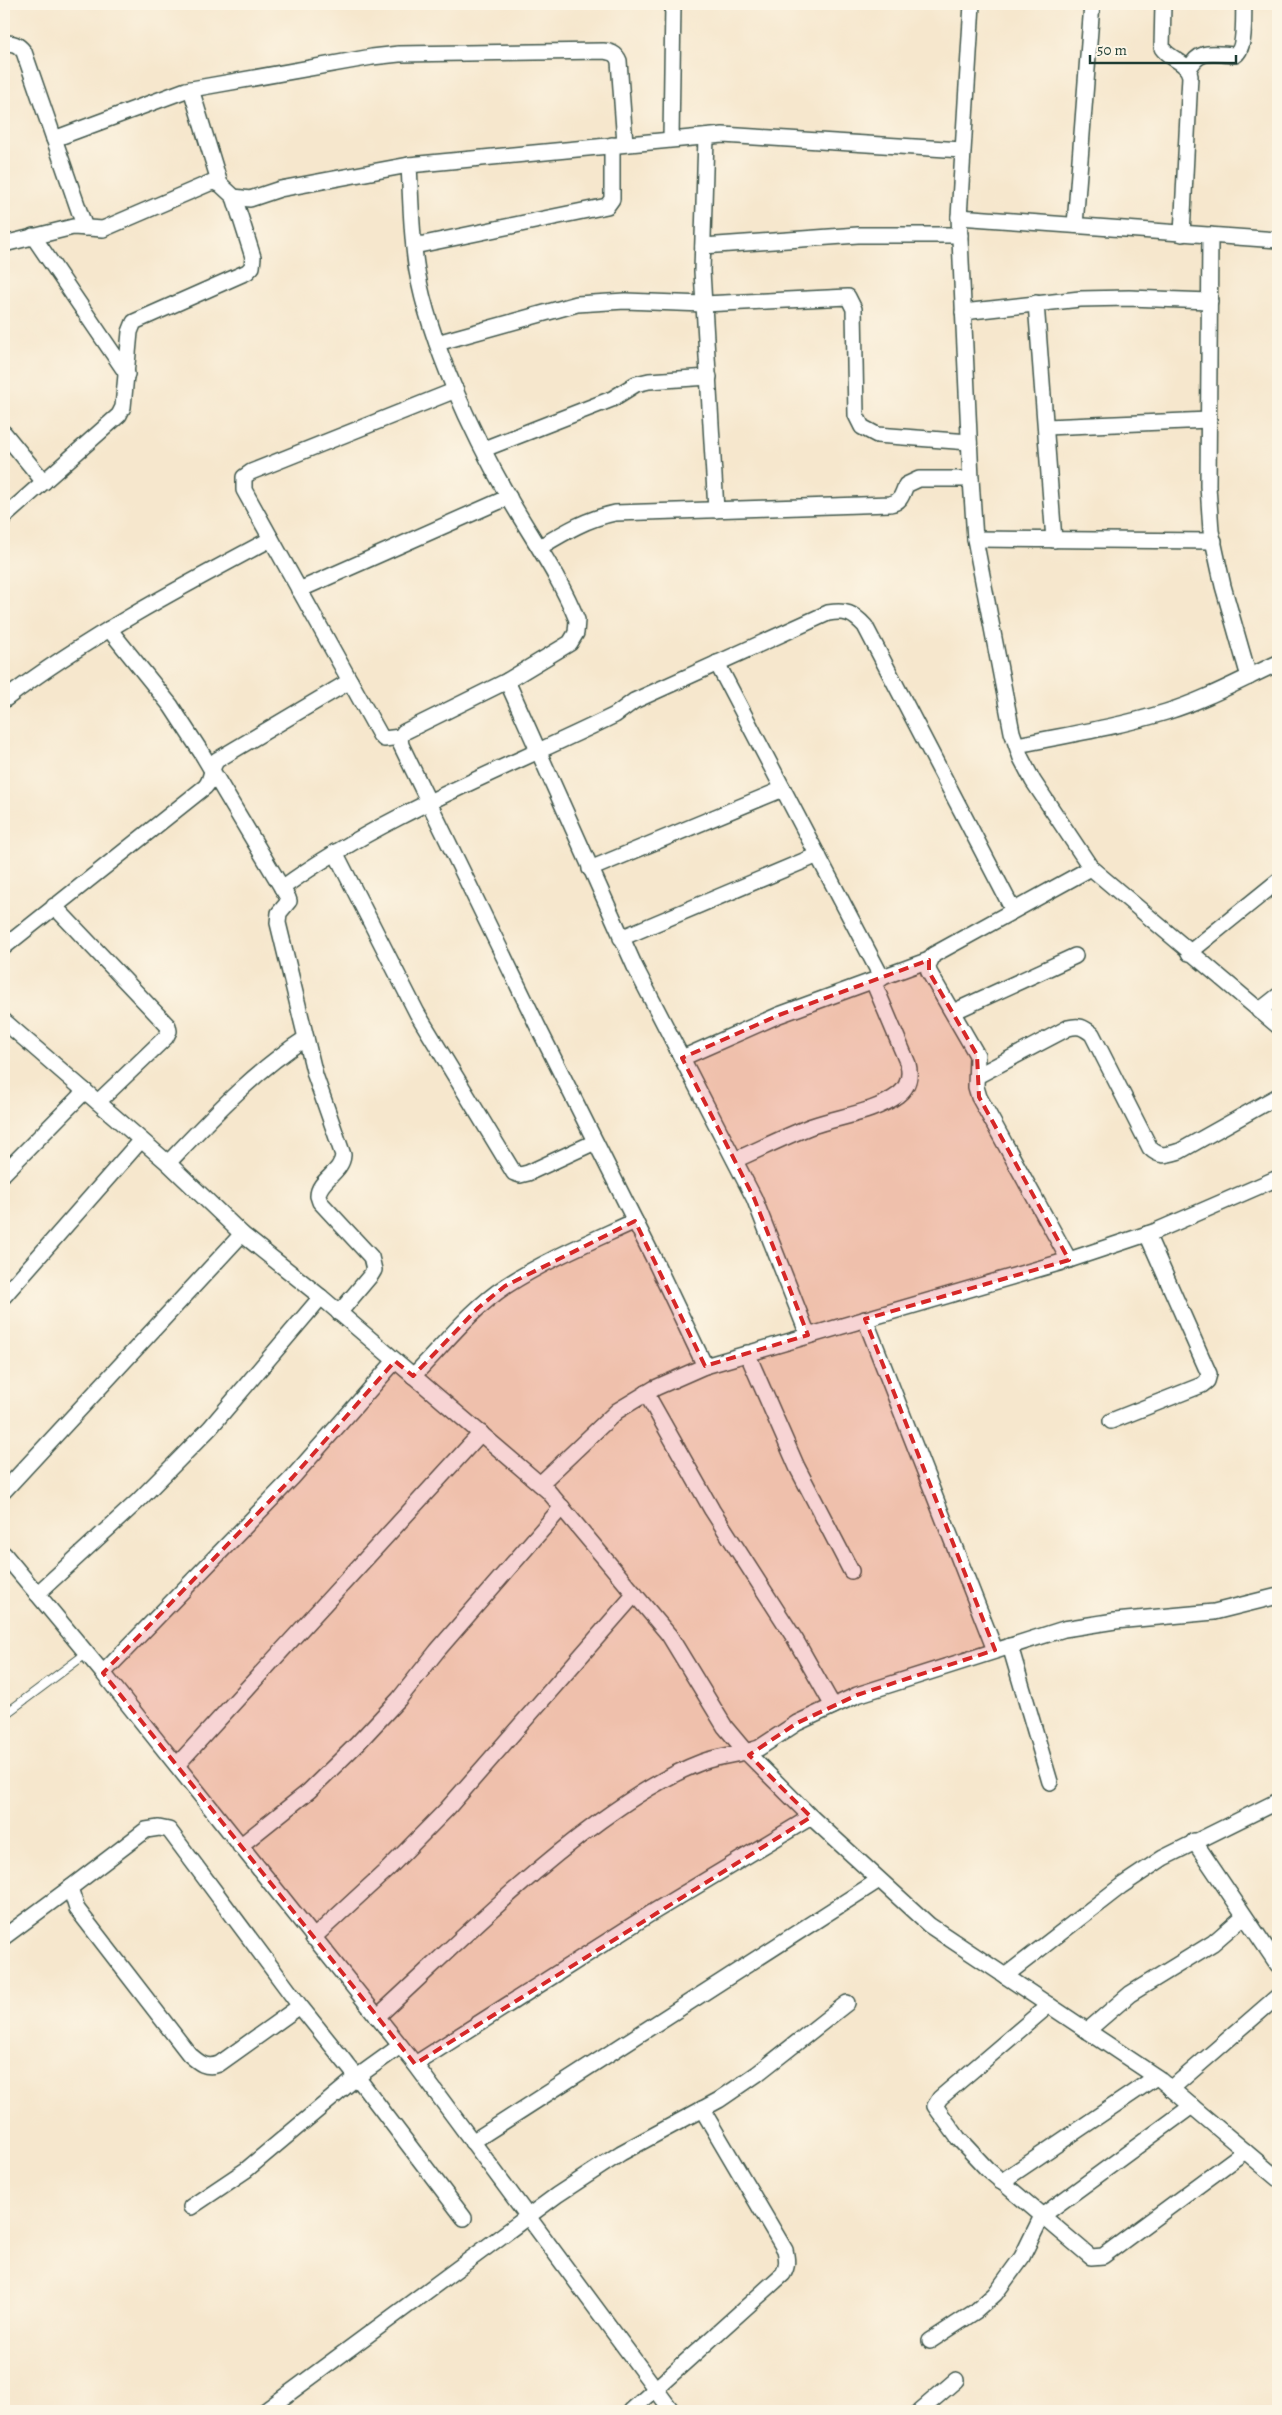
<svg xmlns="http://www.w3.org/2000/svg" width="1282" height="2415" viewBox="0 0 1282 2415" font-family="Alegreya,serif">
<style>
.lines{fill:none;stroke-linecap:round;stroke-linejoin:round}
.service-casing{stroke:#3f564b;stroke-width:10}
.minor-casing{stroke:#3f564b;stroke-width:18}
.service{stroke:#fff;stroke-width:8}
.minor{stroke:#fff;stroke-width:15}
.marked{fill:#d62828;fill-opacity:0.2;stroke:#d62828;stroke-width:4;stroke-dasharray:10 6;stroke-linejoin:round}
</style>
<rect width="100%" height="100%" fill="#fcf5e5"/>
<filter id="ink" filterUnits="userSpaceOnUse"><feTurbulence type="fractalNoise" baseFrequency=".02" numOctaves="2"/><feDisplacementMap in="SourceGraphic" scale="10" xChannelSelector="R" yChannelSelector="G"/><feConvolveMatrix kernelMatrix="1 2 1 2 8 2 1 2 1" color-interpolation-filters="sRGB"/></filter>
<filter id="wash" filterUnits="userSpaceOnUse"><feTurbulence type="fractalNoise" baseFrequency=".0096" numOctaves="4" result="noise"/><feDisplacementMap in="SourceGraphic" scale="20" xChannelSelector="R" yChannelSelector="G"/><feGaussianBlur stdDeviation="1.12" result="paint"/><feColorMatrix in="noise" values="0 0 0 0 0 0 0 0 0 0 0 0 0 0 0 0 0 1.4 0 .05"/><feComposite in="paint" operator="in"/></filter>
<g filter="url(#wash)">
<rect width="100%" height="100%" fill="#f6e7cd"/>
</g>
<g filter="url(#ink)">
<g class="lines">
<defs>
<path id="service" d="M4,1715L87,1653"/>
<g id="minor">
<path d="M972,4L959,217L971,479L975,539L1012,732L1021,758L1033,781L1091,868L1278,1026"/>
<path d="M1163,4L1162,48C1170,60 1187,61 1190,76L1182,234"/>
<path d="M4,45C12,41 19,45 24,52L85,228"/>
<path d="M1189,70C1198,48 1214,54 1235,55C1246,49 1243,16 1244,4"/>
<path d="M191,89L220,184"/>
<path d="M706,137L702,271L716,510"/>
<path d="M54,139L186,90L372,57L399,54L603,51C611,52 616,53 619,61L625,143"/>
<path d="M671,139L673,4"/>
<path d="M959,217L1278,240"/>
<path d="M1075,225L1092,4"/>
<path d="M1210,235L1208,486L1211,531L1223,586L1249,677"/>
<path d="M33,236L127,374"/>
<path d="M4,244L73,227L103,229L212,182L220,184L234,197L250,199L280,189L409,165"/>
<path d="M414,246L607,206L612,199V145"/>
<path d="M703,246L858,235H960"/>
<path d="M1036,303L1054,540"/>
<path d="M963,312L1080,299L1129,298L1210,301"/>
<path d="M437,343L577,304L625,301L704,304L848,297L854,309L856,415L862,427L877,435L969,442"/>
<path d="M1046,427L1209,420"/>
<path d="M4,433L44,482"/>
<path d="M484,449L612,399L636,384L649,381L709,377"/>
<path d="M4,517L119,415L123,407L130,332L134,322L247,272L252,267L253,257L234,197"/>
<path d="M975,539L1214,541"/>
<path d="M540,547C565,532 586,519 615,513L890,504C901,502 902,495 906,485L919,479H971"/>
<path d="M299,590L509,497"/>
<path d="M109,629L171,706L201,752L288,898L289,901L279,913L278,923L315,1075L343,1155C342,1173 318,1180 318,1196L320,1202L371,1257L374,1270L371,1275L339,1313"/>
<path d="M717,663L882,978"/>
<path d="M507,681L635,967L754,1198L808,1335"/>
<path d="M4,700C87,637 179,588 271,539"/>
<path d="M400,737L384,739L380,735L244,490V477L251,472L456,390"/>
<path d="M1017,745C1067,735 1117,727 1166,712C1205,700 1241,680 1278,663"/>
<path d="M335,852L417,1013L514,1173L520,1175L528,1173L595,1142"/>
<path d="M590,869L783,789"/>
<path d="M282,888C384,814 503,770 615,715L634,701L828,613C846,610 853,613 865,626L1013,910"/>
<path d="M54,906L168,1026L169,1031L166,1037L98,1102"/>
<path d="M621,938L818,855"/>
<path d="M4,947L205,787C213,779 210,768 217,760L350,681"/>
<path d="M1189,953L1278,881"/>
<path d="M1259,1011L1278,996"/>
<path d="M953,1012L1075,956"/>
<path d="M4,1021L168,1163L242,1234L321,1297L548,1491L669,1635L725,1727L746,1752L759,1748L797,1723L857,1695L1064,1629L1115,1621L1214,1612L1278,1596"/>
<path d="M682,1058L779,1015L929,960"/>
<path d="M977,1076L1068,1028C1079,1025 1083,1027 1092,1034L1150,1148C1160,1158 1167,1155 1180,1151L1278,1096"/>
<path d="M735,1160C760,1149 786,1136 812,1126C840,1116 874,1113 898,1095C908,1087 911,1076 908,1064L873,981"/>
<path d="M168,1163C211,1118 253,1072 306,1038"/>
<path d="M4,1173L85,1091"/>
<path d="M1069,1260L979,1097L976,1087L977,1055L929,972L928,966L933,955L1091,868"/>
<path d="M4,1296L141,1140"/>
<path d="M865,1319L995,1650"/>
<path d="M747,1353L797,1467L851,1571"/>
<path d="M395,1361L292,1478L103,1673L415,2064L672,2411"/>
<path d="M705,1366L653,1257L537,1025L401,745L400,738L404,732L507,681L570,643L576,633L577,620C560,577 532,538 509,498C472,433 430,344 417,271C411,236 411,200 409,165L723,135L962,150"/>
<path d="M413,1376C443,1346 471,1309 506,1286C546,1260 592,1241 635,1221"/>
<path d="M646,1393L712,1510L795,1639L833,1706"/>
<path d="M1111,1421L1202,1385L1207,1381L1209,1374L1147,1234"/>
<path d="M540,1484L617,1411L655,1388L705,1366L1069,1260L1156,1231L1278,1178"/>
<path d="M4,1491L242,1234"/>
<path d="M4,1554L103,1673"/>
<path d="M37,1594L138,1501L210,1428L321,1297"/>
<path d="M1010,1646L1050,1782"/>
<path d="M177,1765L481,1433"/>
<path d="M1194,1841L1278,1965"/>
<path d="M240,1846L309,1791L357,1744L399,1699L437,1651L562,1507"/>
<path d="M4,1937L70,1888"/>
<path d="M313,1938L389,1868L447,1809L635,1594"/>
<path d="M1005,1976L1121,1886L1163,1858L1278,1801"/>
<path d="M1049,2005L940,2098L935,2106L958,2138L987,2169L1085,2252L1091,2257L1103,2256L1245,2151"/>
<path d="M300,2006L169,1830L159,1828L146,1830L70,1888L77,1909L189,2054C199,2063 206,2069 219,2064L300,2006L357,2077L400,2046"/>
<path d="M377,2017C450,1950 520,1879 600,1821C632,1798 665,1776 702,1762C716,1757 732,1755 746,1752L811,1817L929,1925L1161,2080L1278,2179"/>
<path d="M1087,2031L1130,1994L1213,1943L1244,1916"/>
<path d="M415,2064L650,1914L811,1817"/>
<path d="M1171,2089L1278,1996"/>
<path d="M472,2142L879,1880"/>
<path d="M1001,2182L1156,2077"/>
<path d="M191,2207L246,2170L357,2077L464,2218"/>
<path d="M930,2341L976,2311L995,2294L1022,2257L1042,2216L1192,2106"/>
<path d="M265,2411L557,2195L621,2153L719,2100L757,2074L847,2003"/>
<path d="M631,2411L783,2274C788,2266 787,2259 785,2250L702,2109"/>
<path d="M920,2411L956,2380"/>
</g>
</defs>
<!-- service casing -->
<use href="#service" class="service-casing"/>
<!-- minor casing -->
<use href="#minor" class="minor-casing"/>
<!-- service -->
<use href="#service" class="service"/>
<!-- minor -->
<use href="#minor" class="minor"/>
</g>
</g>
<!-- marked area -->
<path class="marked" d="M929,960V972L977,1055L979,1097L1069,1260L865,1319L995,1650L857,1695L797,1723L749,1755L811,1817L415,2064L103,1673L292,1478L395,1361L413,1376L478,1308L505,1286L635,1221L705,1366L808,1335L754,1198L682,1058L779,1015Z"/>
<!-- margin -->
<rect width="1282" height="2415" fill="none" stroke="#fcf5e5" stroke-width="20"/>
<!-- scale -->
<path d="M1090 55v8h146v-8" fill="none" stroke="#1f3d34" stroke-width="2.5"/>
<text x="1097" y="55" font-size="15" fill="#1f3d34" stroke="#fcf5e5" stroke-width="4" paint-order="stroke">50 m</text>
</svg>
